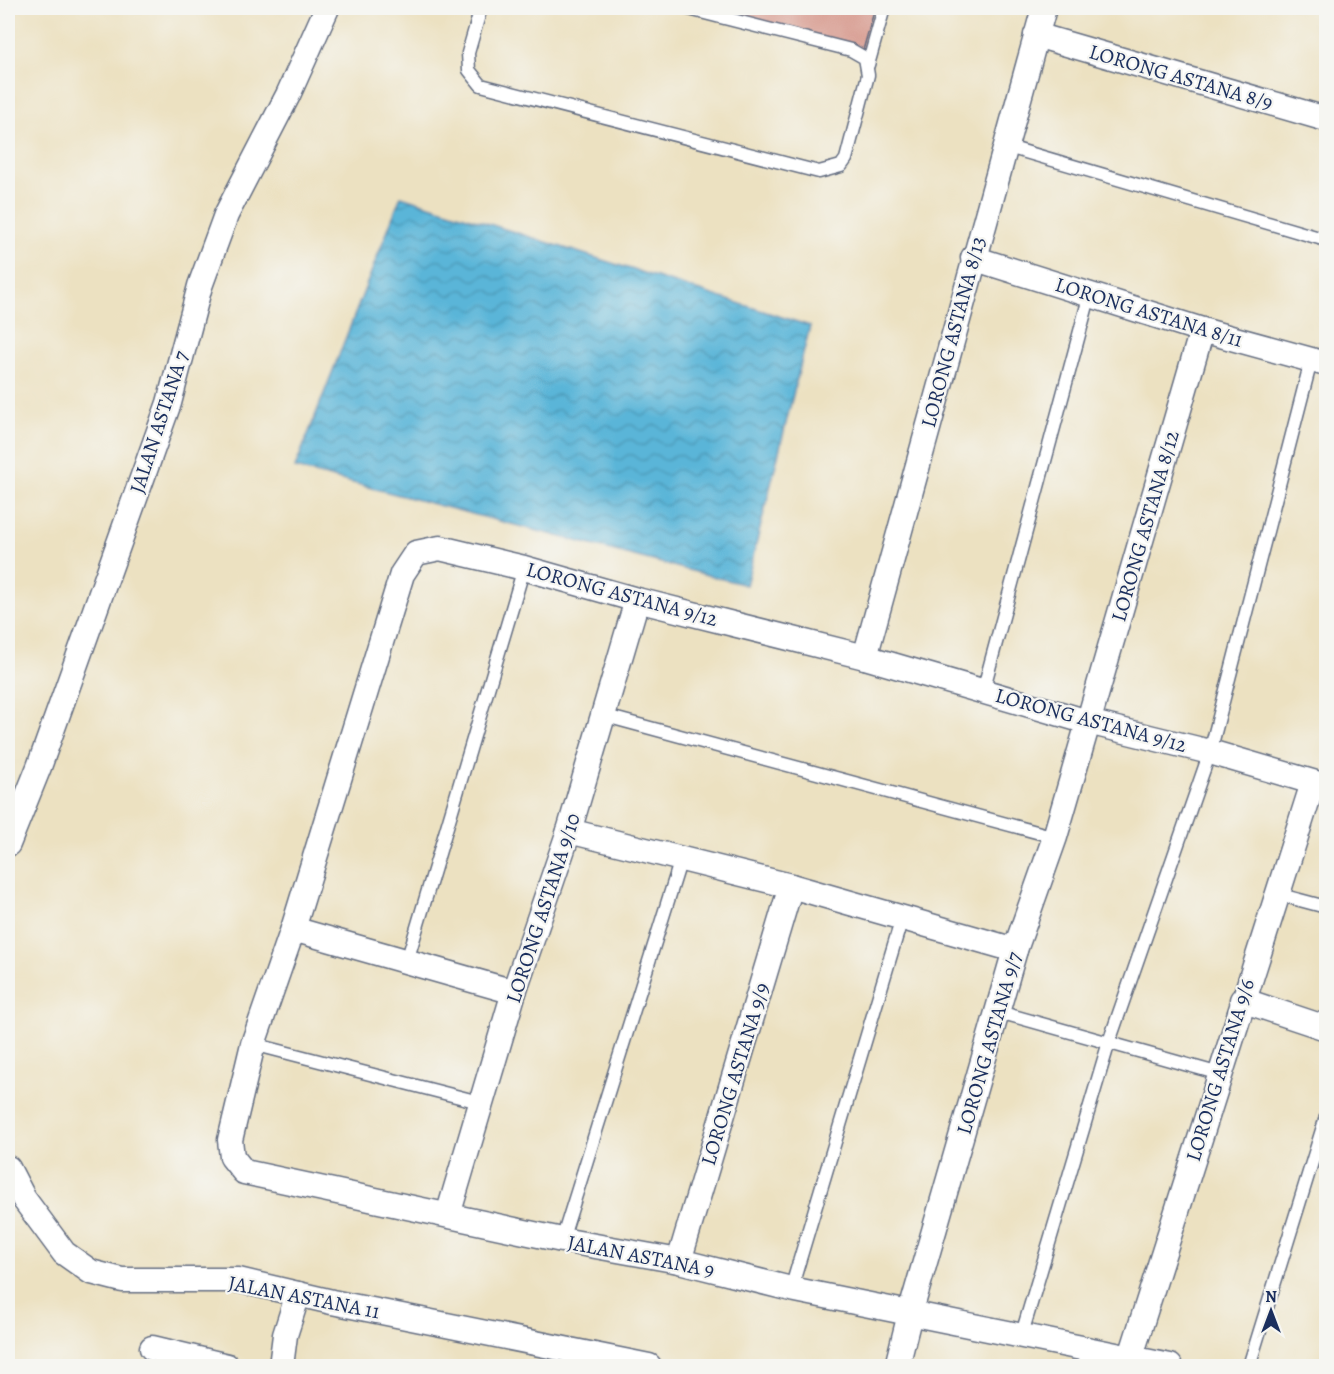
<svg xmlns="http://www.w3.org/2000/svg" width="1334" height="1374" viewBox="0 0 1334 1374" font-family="Alegreya,serif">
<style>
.water{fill:url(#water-waves);stroke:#3a729b;stroke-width:1.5}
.building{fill:#d6978b}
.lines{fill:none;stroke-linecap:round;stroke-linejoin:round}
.service-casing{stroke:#646d81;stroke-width:15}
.minor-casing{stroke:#646d81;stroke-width:27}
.service{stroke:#fff;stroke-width:12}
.minor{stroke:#fff;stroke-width:24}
.labels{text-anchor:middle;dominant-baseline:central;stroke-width:4.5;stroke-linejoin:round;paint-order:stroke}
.street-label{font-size:21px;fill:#1b2f5e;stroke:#f6f6f2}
</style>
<defs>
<pattern id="water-waves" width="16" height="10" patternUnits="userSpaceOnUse" patternTransform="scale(1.5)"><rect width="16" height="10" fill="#5ab5d8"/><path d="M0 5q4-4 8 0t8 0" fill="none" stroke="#4a94b2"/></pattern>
</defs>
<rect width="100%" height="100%" fill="#f6f6f2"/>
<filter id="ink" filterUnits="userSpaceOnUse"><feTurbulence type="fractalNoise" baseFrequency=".0167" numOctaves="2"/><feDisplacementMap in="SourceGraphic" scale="12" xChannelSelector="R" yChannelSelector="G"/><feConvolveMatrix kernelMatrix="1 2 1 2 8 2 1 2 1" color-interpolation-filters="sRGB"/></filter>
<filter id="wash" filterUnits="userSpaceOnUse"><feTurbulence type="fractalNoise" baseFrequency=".008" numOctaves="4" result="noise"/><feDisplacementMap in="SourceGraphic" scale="24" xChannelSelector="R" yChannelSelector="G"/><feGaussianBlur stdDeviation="1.35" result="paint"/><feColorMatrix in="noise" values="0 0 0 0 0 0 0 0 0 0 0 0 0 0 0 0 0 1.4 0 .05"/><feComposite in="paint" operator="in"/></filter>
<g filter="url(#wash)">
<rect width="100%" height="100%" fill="#ece1c1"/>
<!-- water -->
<path class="water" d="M401,196L810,326L746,585L295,468Z"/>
<g id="blocks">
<!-- building -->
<path class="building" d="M706,8H875L863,50Z"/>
</g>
</g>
<g filter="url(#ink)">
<use href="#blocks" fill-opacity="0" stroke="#646d81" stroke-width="1.5"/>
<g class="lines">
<defs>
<g id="service">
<path d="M481,8L468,53L469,70L481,85L819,172L841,166L846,159L868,75L865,58L851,50L685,8"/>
<path d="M868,65L884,8"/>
<path d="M1005,146L1326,240"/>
<path d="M983,691L1090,294"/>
<path d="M602,715L1055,837"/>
<path d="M1277,894L1326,907"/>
<path d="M407,961L524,568"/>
<path d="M999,1012L1220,1074"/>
<path d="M253,1044L483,1103"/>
<path d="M562,1240L681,859"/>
<path d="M791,1289L902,918"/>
<path d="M1021,1337L1109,1042L1210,752L1311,361"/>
<path d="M1249,1366L1326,1117"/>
</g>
<g id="minor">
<path d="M1036,35L1326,119"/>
<path d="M973,258L1202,330L1326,364"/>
<path d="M865,657L1044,8"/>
<path d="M569,831L791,886L1015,950"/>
<path d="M8,844L39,767L169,403L200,286L226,215L288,95L327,8"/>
<path d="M293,929L514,992"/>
<path d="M1242,1000L1326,1028"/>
<path d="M8,1168L24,1199L64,1253L91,1272L122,1280H238L332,1302L649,1366"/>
<path d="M448,1215L514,992L569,831L637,600"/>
<path d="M679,1261L791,886"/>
<path d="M152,1348L227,1366"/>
<path d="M1130,1359L1313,783"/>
<path d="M281,1366L285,1335L298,1294"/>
<path d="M897,1366L910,1314L1015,950L1055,837L1202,330"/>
<path d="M1170,1366L791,1289L679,1261L562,1240L244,1172L232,1157L230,1140L253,1044L293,929L402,574L416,553L440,548L524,568L637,600L865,657L1088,722L1210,752L1326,786"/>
</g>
</defs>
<!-- service casing -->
<use href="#service" class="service-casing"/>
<!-- minor casing -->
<use href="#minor" class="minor-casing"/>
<!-- service -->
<use href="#service" class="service"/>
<!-- minor -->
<use href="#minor" class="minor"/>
</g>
</g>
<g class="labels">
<!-- street labels -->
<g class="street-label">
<text transform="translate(1181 77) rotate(16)">LORONG ASTANA 8/9</text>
<text transform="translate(1149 312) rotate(17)">LORONG ASTANA 8/11</text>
<text transform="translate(953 332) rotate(-75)">LORONG ASTANA 8/13</text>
<text transform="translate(159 422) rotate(-72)">JALAN ASTANA 7</text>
<text transform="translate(1145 526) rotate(-74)">LORONG ASTANA 8/12</text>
<text transform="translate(622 594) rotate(15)">LORONG ASTANA 9/12</text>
<text transform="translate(1091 720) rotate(15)">LORONG ASTANA 9/12</text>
<text transform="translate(543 908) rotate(-72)">LORONG ASTANA 9/10</text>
<text transform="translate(989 1043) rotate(-74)">LORONG ASTANA 9/7</text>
<text transform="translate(1220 1070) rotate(-73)">LORONG ASTANA 9/6</text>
<text transform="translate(735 1074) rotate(-73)">LORONG ASTANA 9/9</text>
<text transform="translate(641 1256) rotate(11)">JALAN ASTANA 9</text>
<text transform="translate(304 1297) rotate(11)">JALAN ASTANA 11</text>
</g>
</g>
<!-- margin -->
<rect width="1334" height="1374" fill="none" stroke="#f6f6f2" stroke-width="30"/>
<!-- north arrow -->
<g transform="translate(1271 1311)" stroke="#f6f6f2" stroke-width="4.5" paint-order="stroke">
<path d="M0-4.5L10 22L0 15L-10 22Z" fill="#1b2f5e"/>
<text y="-9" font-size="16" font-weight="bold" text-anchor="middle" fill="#1b2f5e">N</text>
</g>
</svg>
